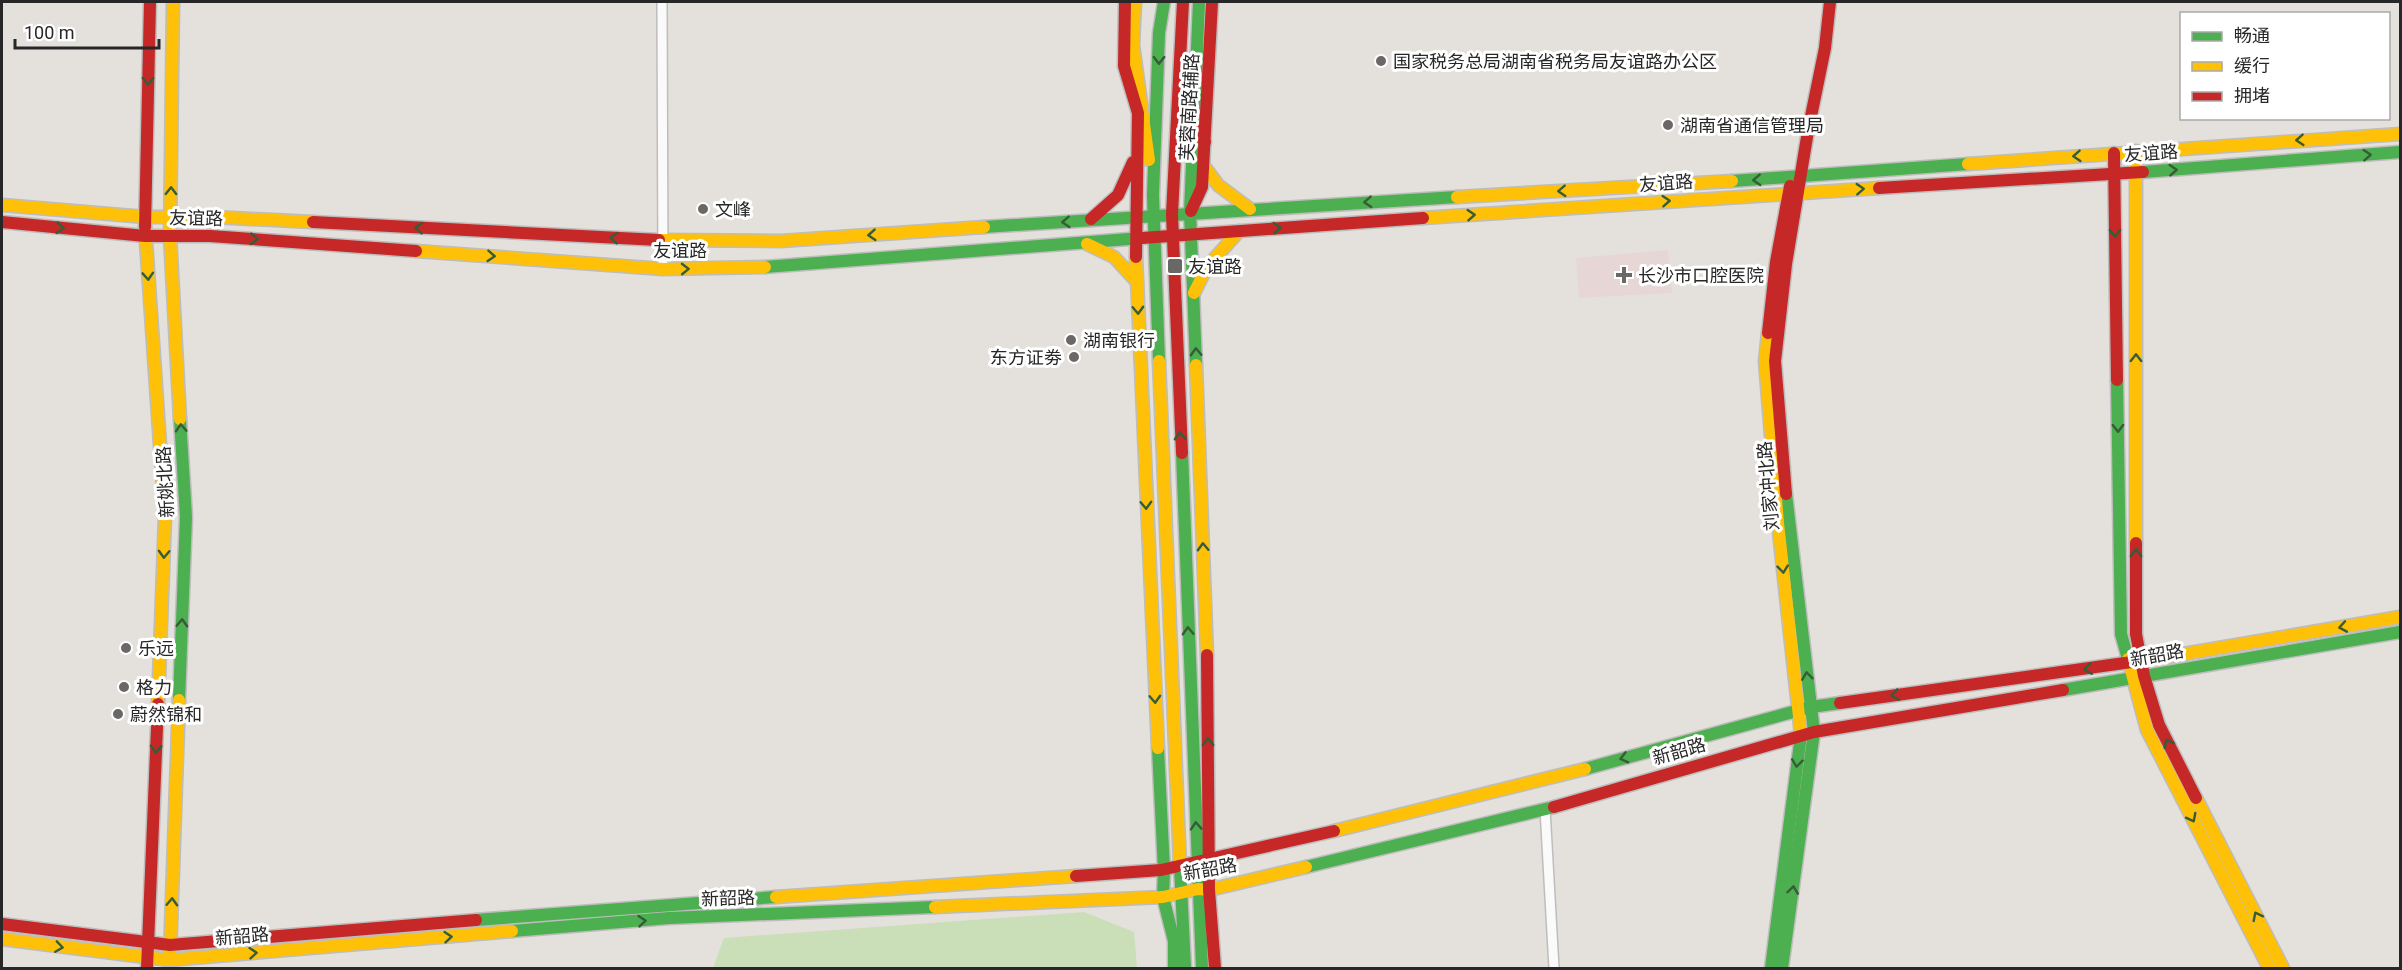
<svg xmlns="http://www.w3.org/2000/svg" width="2402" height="970" viewBox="0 0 2402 970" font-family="Roboto,'Noto Sans SC',sans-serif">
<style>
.medical{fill:#e6d7d6}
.green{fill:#cadeb7}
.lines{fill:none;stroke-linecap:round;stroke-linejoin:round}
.street-casing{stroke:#bebdbd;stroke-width:12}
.fast-casing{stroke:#bebdbd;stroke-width:15}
.slow-casing{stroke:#bebdbd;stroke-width:15}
.jam-casing{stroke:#bebdbd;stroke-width:15}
.street{stroke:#fbfafa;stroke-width:9}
.fast{stroke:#4caf50;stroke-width:12}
.slow{stroke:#ffc107;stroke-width:12}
.jam{stroke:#c62828;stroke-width:12}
.oneway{stroke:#365d37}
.poi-dot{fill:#696866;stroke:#fff;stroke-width:2}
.labels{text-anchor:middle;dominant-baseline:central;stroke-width:6;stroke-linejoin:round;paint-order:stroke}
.poi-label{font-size:18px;fill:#272727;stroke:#fff;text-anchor:start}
.street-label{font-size:18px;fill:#272727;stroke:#fff}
</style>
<rect width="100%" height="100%" fill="#e4e1dc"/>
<!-- medical -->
<path class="medical" d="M1668,250L1672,293L1579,298L1576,258Z"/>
<!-- green -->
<path class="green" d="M1084,912L1134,932L1137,968H713L724,938Z"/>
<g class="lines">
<defs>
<g id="street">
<path d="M662,2L663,269"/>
<path d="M1545,809L1554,968"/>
</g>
<g id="fast">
<path d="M2143,172L2400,152"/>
<path d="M1732,181L1968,164"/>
<path d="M984,227L1457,197"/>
<path d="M765,267L1142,238"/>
<path d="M1159,361L1153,195L1159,33L1164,2"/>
<path d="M1196,365L1190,212L1199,2"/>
<path d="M2117,380L2121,634L2128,659"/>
<path d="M1182,453L1202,968"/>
<path d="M2063,690L2400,632"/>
<path d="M179,700L186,517L180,419"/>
<path d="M1158,748L1164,870L1163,897L1174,941V968"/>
<path d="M1585,769L1811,707L1840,703"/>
<path d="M1180,866L1185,968"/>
<path d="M1306,867L1554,807"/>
<path d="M476,920L776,897"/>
<path d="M512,931L669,918L935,907"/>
<path d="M1771,968L1801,735"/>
<path d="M1782,968L1814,732L1786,494"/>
</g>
<g id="slow">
<path d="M173,2L170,236L180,419"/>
<path d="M1135,2L1133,45L1149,160"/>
<path d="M2136,151V543"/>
<path d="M1968,164L2400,134"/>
<path d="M1204,166L1218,185L1250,209"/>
<path d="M1457,197L1732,181"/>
<path d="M2,205L145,217H212L313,222"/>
<path d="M1423,218L1879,188"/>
<path d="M145,227L165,517L158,704"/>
<path d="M659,240L781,241L984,227"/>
<path d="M1087,244L1114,257L1137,282"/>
<path d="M416,251L663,269L765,267"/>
<path d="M1136,257L1158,748"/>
<path d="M1194,293L1207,267L1239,231"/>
<path d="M1768,333L1765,361L1778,523L1801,735"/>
<path d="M1159,361L1180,866"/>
<path d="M1196,365L1207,655"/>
<path d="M2160,658L2400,617"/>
<path d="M2128,659L2147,730L2269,968"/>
<path d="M2196,798L2283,968"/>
<path d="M1334,831L1585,769"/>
<path d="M776,897L1076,876"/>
<path d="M935,907L1163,897L1198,889L1209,890L1306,867"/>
<path d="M2,939L169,960L512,931"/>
<path d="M170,954L179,700"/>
</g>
<g id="jam">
<path d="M1125,2L1124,66L1138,113L1136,257"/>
<path d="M1193,123L1205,142"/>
<path d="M2114,153L2117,380"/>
<path d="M1879,188L2143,172"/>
<path d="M1191,211L1202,187L1212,2"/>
<path d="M1091,219L1118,195L1133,162"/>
<path d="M2,222L145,236H210L416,251"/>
<path d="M313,222L659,240"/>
<path d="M145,227L150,2"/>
<path d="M1142,238L1423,218"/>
<path d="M1768,333L1776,262L1790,186"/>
<path d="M1182,453L1172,214L1183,2"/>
<path d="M1786,494L1775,361L1786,264L1808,131L1825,48L1830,2"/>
<path d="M2136,543V634L2144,676L2159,725L2196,798"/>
<path d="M1207,655L1209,890L1215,968"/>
<path d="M1840,703L2160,658"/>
<path d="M1554,807L1814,732L2063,690"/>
<path d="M1076,876L1161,870L1334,831"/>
<path d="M2,924L170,945L476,920"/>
<path d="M147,968L158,704"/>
</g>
</defs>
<!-- street casing -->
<use href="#street" class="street-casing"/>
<!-- fast casing -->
<use href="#fast" class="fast-casing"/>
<!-- slow casing -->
<use href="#slow" class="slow-casing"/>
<!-- jam casing -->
<use href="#jam" class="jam-casing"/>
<!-- street -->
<use href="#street" class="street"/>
<!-- fast -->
<use href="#fast" class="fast"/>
<!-- slow -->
<use href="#slow" class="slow"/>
<!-- jam -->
<use href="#jam" class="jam"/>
</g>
<!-- one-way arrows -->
<defs><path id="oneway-chevron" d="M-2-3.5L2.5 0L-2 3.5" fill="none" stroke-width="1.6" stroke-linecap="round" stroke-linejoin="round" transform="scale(1.5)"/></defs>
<g class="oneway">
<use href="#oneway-chevron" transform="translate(1159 60) rotate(91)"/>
<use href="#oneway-chevron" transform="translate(148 81) rotate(91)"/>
<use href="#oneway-chevron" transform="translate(2300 140) rotate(176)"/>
<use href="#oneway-chevron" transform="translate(2367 155) rotate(-4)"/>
<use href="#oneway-chevron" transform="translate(2077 156) rotate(176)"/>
<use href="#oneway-chevron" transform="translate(2173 170) rotate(-4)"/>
<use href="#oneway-chevron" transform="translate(1757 180) rotate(177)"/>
<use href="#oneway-chevron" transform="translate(1860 189) rotate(-3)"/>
<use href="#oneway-chevron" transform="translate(171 191) rotate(-89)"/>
<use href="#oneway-chevron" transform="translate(1562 191) rotate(177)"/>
<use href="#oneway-chevron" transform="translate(1666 201) rotate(-4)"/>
<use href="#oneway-chevron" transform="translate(1368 202) rotate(177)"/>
<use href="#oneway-chevron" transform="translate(1471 215) rotate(-4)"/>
<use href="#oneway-chevron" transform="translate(1066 222) rotate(176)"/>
<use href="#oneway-chevron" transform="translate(60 228) rotate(6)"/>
<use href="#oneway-chevron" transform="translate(419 228) rotate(-177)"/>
<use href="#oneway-chevron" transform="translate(1277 228) rotate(-4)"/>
<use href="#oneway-chevron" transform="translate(2115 233) rotate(89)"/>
<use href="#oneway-chevron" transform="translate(872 235) rotate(176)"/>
<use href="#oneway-chevron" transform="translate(614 238) rotate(-177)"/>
<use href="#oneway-chevron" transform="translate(254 239) rotate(4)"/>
<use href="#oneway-chevron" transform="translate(491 256) rotate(4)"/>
<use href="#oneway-chevron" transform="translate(685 269) rotate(-1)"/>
<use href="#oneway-chevron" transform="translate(148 276) rotate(86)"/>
<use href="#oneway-chevron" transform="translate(1138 310) rotate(88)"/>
<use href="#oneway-chevron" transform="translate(1196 352) rotate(-92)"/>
<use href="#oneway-chevron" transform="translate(2136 358) rotate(-90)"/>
<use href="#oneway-chevron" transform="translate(181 428) rotate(-93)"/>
<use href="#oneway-chevron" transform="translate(2118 428) rotate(89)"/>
<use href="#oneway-chevron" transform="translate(1180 436) rotate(-92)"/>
<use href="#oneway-chevron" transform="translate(1146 505) rotate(88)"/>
<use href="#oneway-chevron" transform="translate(1203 547) rotate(-92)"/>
<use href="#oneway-chevron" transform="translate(2136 553) rotate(-90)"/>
<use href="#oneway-chevron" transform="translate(164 554) rotate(92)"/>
<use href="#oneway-chevron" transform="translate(1783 569) rotate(84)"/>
<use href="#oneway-chevron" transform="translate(182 623) rotate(-88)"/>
<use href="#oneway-chevron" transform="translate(2343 627) rotate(170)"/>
<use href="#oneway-chevron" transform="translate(1188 631) rotate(-92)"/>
<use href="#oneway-chevron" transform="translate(2088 669) rotate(172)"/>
<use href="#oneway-chevron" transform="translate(1807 676) rotate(-97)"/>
<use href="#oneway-chevron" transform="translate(1895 695) rotate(172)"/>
<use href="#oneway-chevron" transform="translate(1155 699) rotate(87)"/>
<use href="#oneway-chevron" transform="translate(1208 742) rotate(-91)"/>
<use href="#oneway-chevron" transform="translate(2168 743) rotate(-117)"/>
<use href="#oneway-chevron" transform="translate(156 749) rotate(92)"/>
<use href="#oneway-chevron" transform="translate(1624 758) rotate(165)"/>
<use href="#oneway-chevron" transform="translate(1797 763) rotate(97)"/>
<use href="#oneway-chevron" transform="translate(2192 818) rotate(63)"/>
<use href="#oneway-chevron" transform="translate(1196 826) rotate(-94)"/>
<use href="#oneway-chevron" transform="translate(1793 890) rotate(-82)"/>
<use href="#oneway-chevron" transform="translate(172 902) rotate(-88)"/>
<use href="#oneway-chevron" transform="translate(2257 916) rotate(-117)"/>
<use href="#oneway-chevron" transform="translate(642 921) rotate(-5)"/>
<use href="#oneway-chevron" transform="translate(448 937) rotate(-5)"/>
<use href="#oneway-chevron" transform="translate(59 947) rotate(8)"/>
<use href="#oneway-chevron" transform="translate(253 953) rotate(-5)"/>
</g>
<!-- markers -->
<g class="poi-dot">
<circle cx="1381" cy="61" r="6"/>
<circle cx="1668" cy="125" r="6"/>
<circle cx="703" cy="209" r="6"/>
<rect x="1167" y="258" width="16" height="16" rx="3"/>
<path d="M1621 266h6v6h6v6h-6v6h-6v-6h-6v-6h6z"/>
<circle cx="1071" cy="340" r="6"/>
<circle cx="1074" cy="357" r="6"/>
<circle cx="126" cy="648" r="6"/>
<circle cx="124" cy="687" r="6"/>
<circle cx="118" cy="714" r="6"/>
</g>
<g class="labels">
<!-- poi labels -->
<g class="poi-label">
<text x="1393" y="61">国家税务总局湖南省税务局友谊路办公区</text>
<text x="1680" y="125">湖南省通信管理局</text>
<text x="715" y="209">文峰</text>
<text x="1188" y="266">友谊路</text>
<text x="1638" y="275">长沙市口腔医院</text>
<text x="1083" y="340">湖南银行</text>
<text x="1062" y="357" text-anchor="end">东方证劵</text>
<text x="138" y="648">乐远</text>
<text x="136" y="687">格力</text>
<text x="130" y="714">蔚然锦和</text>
</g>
<!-- street labels -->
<g class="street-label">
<text transform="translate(1189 107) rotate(-87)">芙蓉南路辅路</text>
<text transform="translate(2151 153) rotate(-4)">友谊路</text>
<text transform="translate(1666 183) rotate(-4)">友谊路</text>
<text transform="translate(196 218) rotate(1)">友谊路</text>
<text x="680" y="250">友谊路</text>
<text transform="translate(165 482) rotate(-93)">新姚北路</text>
<text transform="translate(1768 486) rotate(-95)">刘家冲北路</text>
<text transform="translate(2157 655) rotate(-10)">新韶路</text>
<text transform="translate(1679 751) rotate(-16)">新韶路</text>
<text transform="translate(1210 869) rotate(-10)">新韶路</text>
<text transform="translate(728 898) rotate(-2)">新韶路</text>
<text transform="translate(242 936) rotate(-5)">新韶路</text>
</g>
</g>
<!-- border -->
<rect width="2402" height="970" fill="none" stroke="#272727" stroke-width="6"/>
<!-- legend -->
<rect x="2180" y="12" width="210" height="108" fill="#ffffff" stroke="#a9a9a9" stroke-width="1.5"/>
<rect x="2192" y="32" width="30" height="9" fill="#4caf50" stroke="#a9a9a9" stroke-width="1.5"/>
<text x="2234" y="42" font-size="18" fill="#272727">畅通</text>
<rect x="2192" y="62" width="30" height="9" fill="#ffc107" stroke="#a9a9a9" stroke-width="1.5"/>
<text x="2234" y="72" font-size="18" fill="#272727">缓行</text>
<rect x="2192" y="92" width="30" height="9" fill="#c62828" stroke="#a9a9a9" stroke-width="1.5"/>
<text x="2234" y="102" font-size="18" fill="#272727">拥堵</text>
<!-- scale -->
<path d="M15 39v9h144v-9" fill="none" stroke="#272727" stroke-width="3"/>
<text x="24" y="39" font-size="18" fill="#272727" stroke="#ffffff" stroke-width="4.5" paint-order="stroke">100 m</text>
</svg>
